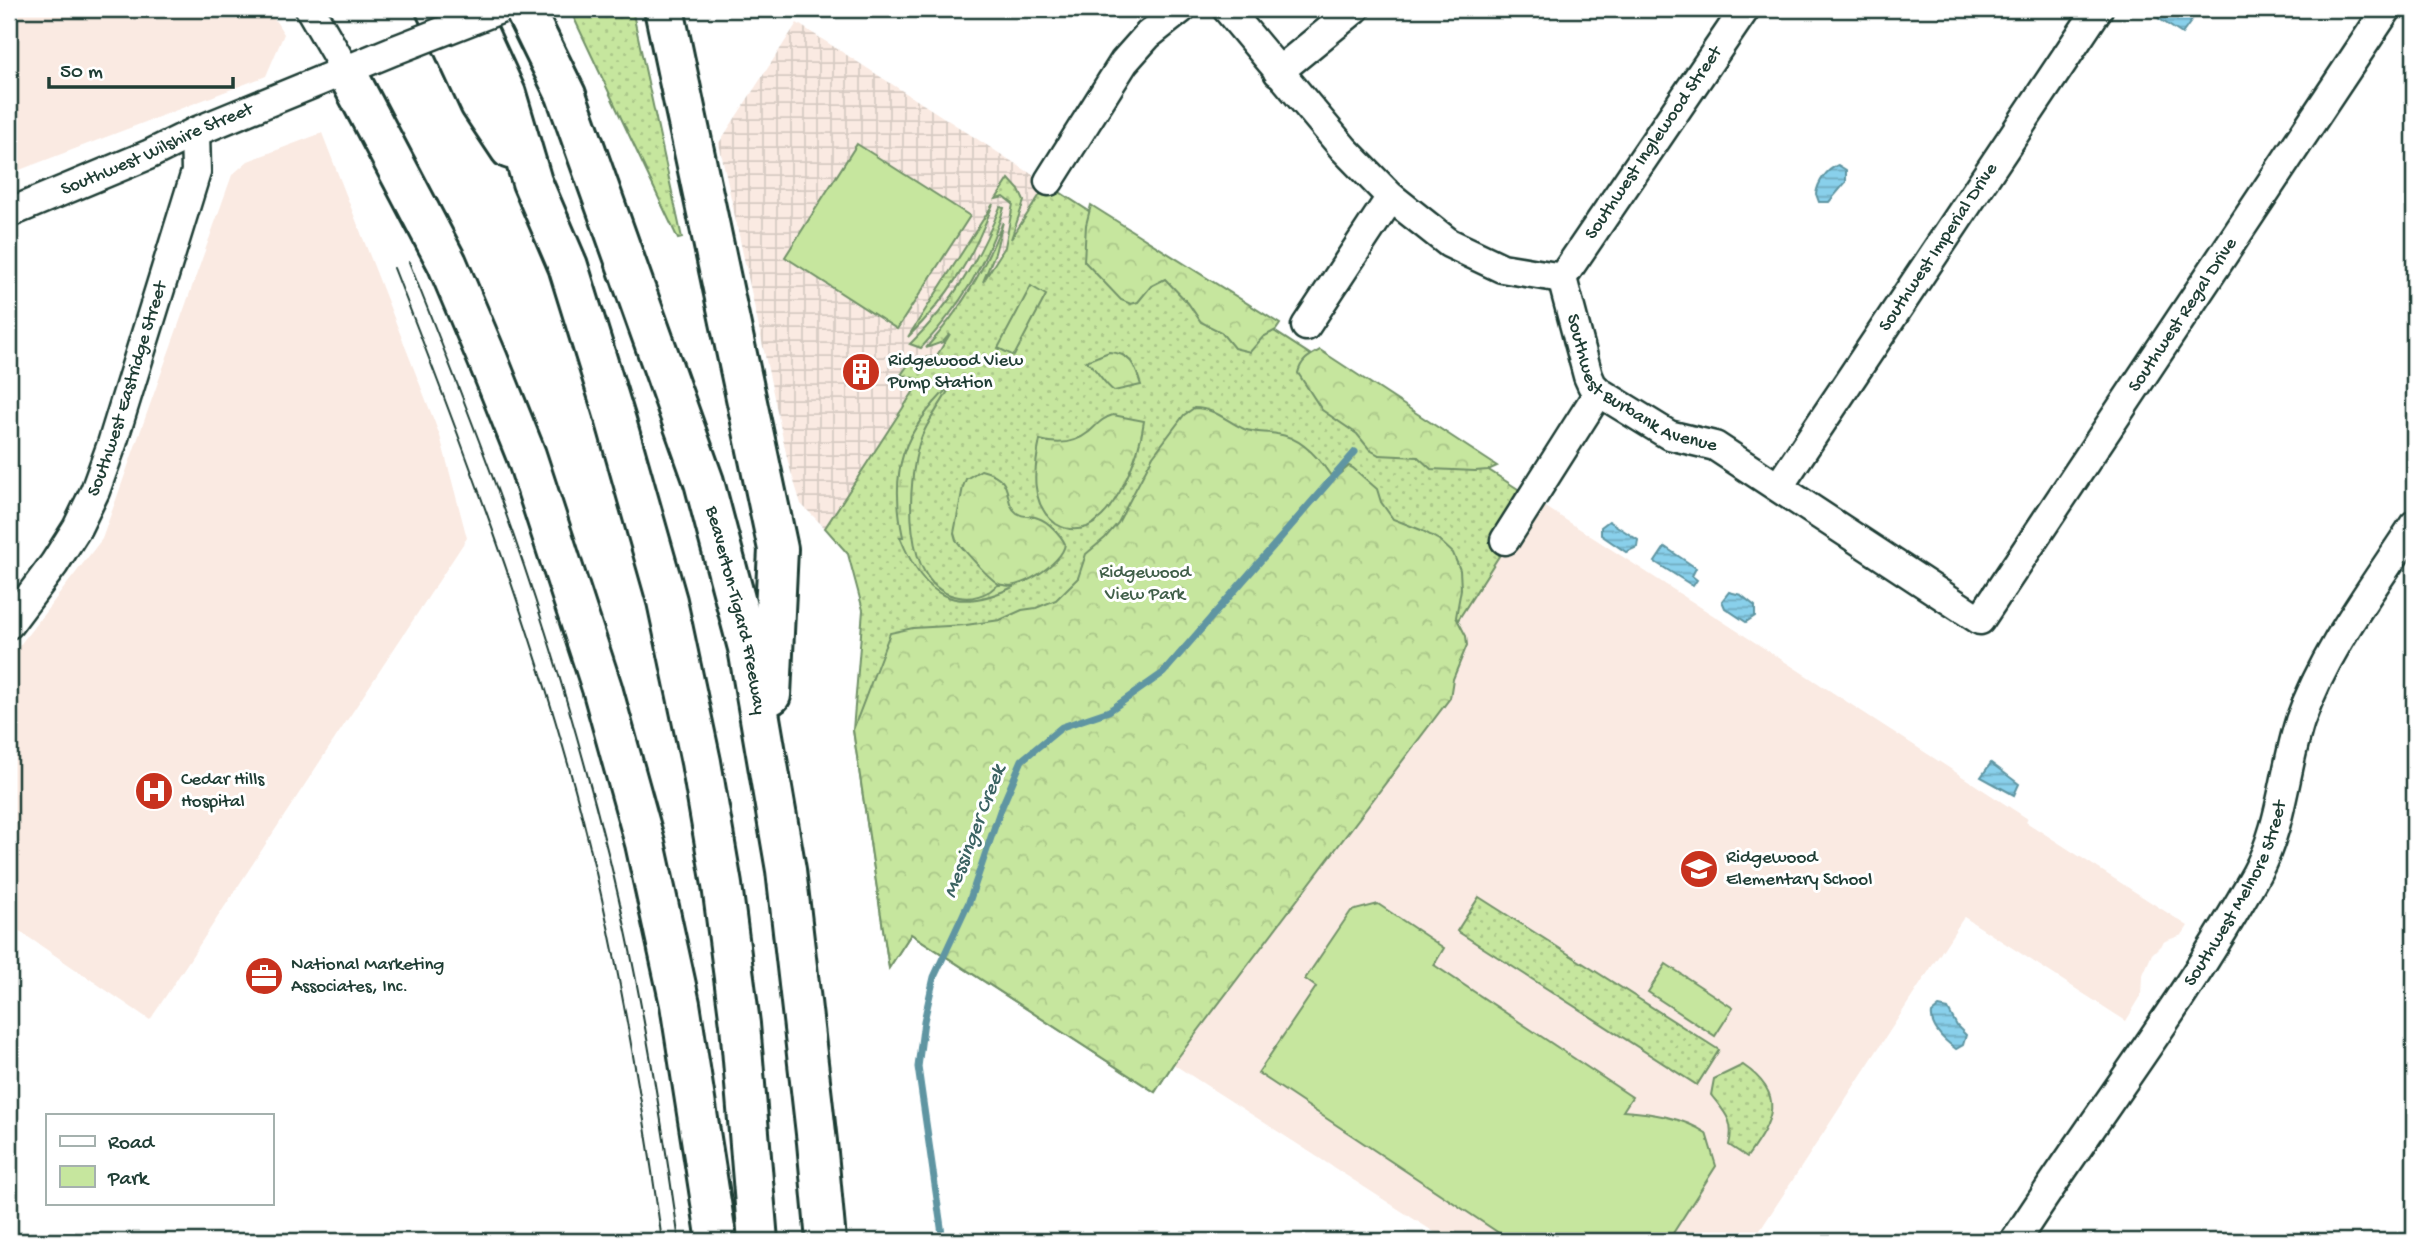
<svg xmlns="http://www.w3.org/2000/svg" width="2423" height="1250" viewBox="0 0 2423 1250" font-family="'Gochi Hand',sans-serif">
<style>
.built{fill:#faeae2}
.industrial{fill:url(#industrial-grid)}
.green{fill:url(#green-dots);stroke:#729269;stroke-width:2}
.forest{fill:url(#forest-crowns);stroke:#729269;stroke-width:2}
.wetland{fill:url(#wetland-marsh);stroke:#729269;stroke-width:2}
.pitch{fill:#c6e69e;stroke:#729269;stroke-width:2}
.water{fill:url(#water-rules);stroke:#5f95a2;stroke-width:2}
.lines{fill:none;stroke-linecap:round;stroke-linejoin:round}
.stream{stroke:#5f95a2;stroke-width:7}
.minor-casing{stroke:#1f3d34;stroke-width:33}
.highway-casing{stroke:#1f3d34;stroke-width:44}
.minor{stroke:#fff;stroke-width:28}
.highway{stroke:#fff;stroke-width:38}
.tram{stroke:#1f3d34;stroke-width:2}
.minor-bridge-casing{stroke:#1f3d34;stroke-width:33;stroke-linecap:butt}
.minor-bridge{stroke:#fff;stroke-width:28}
.labels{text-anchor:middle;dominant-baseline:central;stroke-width:6;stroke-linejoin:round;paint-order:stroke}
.street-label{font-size:19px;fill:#1f3d34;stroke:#fff}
.poi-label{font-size:19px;fill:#1f3d34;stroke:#fff;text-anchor:start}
.park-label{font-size:19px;fill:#405f49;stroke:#fff}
.water-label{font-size:21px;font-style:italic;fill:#3a6262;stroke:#fff}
</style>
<defs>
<pattern id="industrial-grid" width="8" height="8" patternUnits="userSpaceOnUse" patternTransform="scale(1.75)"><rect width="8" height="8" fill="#faeae2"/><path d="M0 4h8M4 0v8" fill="none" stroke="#d6cac2"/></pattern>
<pattern id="green-dots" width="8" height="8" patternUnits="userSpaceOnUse" patternTransform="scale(1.75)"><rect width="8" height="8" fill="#c6e69e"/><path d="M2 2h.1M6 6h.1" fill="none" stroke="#aac689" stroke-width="1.8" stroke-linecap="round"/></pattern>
<pattern id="forest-crowns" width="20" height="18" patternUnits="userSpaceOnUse" patternTransform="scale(1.75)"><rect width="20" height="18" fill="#c6e69e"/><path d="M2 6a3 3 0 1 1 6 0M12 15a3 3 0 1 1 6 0" fill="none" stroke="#aac689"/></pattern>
<pattern id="wetland-marsh" width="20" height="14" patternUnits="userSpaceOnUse" patternTransform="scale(1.75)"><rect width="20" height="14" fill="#c6e69e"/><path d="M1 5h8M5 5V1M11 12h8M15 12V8" fill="none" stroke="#aac689"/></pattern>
<pattern id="water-rules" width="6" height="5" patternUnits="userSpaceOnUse" patternTransform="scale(1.75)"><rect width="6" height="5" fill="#89d0eb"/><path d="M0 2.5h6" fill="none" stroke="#6faabf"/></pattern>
</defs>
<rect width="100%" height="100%" fill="#fff"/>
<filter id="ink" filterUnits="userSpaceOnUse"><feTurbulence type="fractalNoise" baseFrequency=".0143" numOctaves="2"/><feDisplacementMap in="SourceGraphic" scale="14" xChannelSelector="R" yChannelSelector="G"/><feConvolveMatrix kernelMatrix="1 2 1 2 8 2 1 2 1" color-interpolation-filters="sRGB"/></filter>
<g filter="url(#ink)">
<!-- built -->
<g class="built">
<path d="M9,9H268L284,34L266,76L9,174Z"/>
<path d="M322,133L440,436L467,538L150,1020L9,924V659L102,539L232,175L248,161Z"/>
<path d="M1535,500L2028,819L2026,822L2188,926L2182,935L2165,941L2152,954L2142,977L2141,996L2126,1021L1964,917L1753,1241H1448L1173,1064Z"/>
</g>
<!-- industrial -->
<path class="industrial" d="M797,23L1047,184L825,528L801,504L788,462L719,143Z"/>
<!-- green -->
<g class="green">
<path d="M597,9H632L682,238L678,239L574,18Z"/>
<path d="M1009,179L1019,190L1024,201L1011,239L1047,184L1535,500L1155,1092L911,934L889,968L853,730L863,610L848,554L825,528L921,380L901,375L913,358L936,357L950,334L943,342L926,348C961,310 984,270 1003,222L995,253L983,282L1005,247L1013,204L1004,197L996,199Z"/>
<path d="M1479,897L1719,1050L1697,1085L1457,931Z"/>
<path d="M1743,1065C1787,1095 1773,1121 1747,1157L1729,1145C1735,1121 1725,1113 1711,1095L1714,1079Z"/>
</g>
<!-- forest -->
<g class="forest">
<path d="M1091,205L1280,324L1276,330L1263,337L1250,352L1234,348L1221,332L1201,322L1188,303L1165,279L1151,286L1138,302L1131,304L1121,300L1084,261L1086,225Z"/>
<path d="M1320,350L1497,466L1488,470L1475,471L1431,469L1418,457L1379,455L1370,450L1357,434L1322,410L1298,373C1301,360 1309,356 1320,350Z"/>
<path d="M1109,352C1131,353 1135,366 1141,385L1114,391C1103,383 1098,370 1086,361Z"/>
<path d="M1194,408C1215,408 1226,421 1244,429C1254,433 1266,432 1277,434C1300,437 1319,458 1331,476L1336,477L1349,466L1353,468L1377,489L1381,502L1393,519L1421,530L1439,540L1453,553L1460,570L1461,589L1456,617L1466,636L1467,645L1453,679L1450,698L1173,1064L1155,1092L911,934L889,968L853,730L890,633L913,628L966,625L1000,620L1022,610L1036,608L1056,600L1078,578L1086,554L1105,538L1118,523L1153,456L1184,415Z"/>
<path d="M1113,415L1144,421C1140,452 1118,513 1087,527C1076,531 1066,530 1056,524C1029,504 1034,469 1040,440C1057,445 1074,444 1089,432C1097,425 1102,418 1113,415Z"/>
<path d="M981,470C1018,479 1001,501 1017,513C1024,518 1031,515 1038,518C1048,521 1061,535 1065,544C1063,563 1016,594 999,584C990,580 963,549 956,540L954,533L963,487L966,479Z"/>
</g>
<!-- wetland -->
<g class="wetland">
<path d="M993,204C973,257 949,297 908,337Z"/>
<path d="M1000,207L1004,208C986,265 961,305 921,348L910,344C953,302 978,262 1000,207Z"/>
<path d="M951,385C943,403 927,420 920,441C907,481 900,589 959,597C969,599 981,596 990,591C993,589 996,585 999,585C1004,584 1009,587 1015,586C954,616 924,597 900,537H903C889,470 902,433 951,385Z"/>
</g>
<!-- pitch -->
<g class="pitch">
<path d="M857,144L970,216L897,329L785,257Z"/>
<path d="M1031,286L1046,295L1014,356L998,348Z"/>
<path d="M1378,904L1444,948L1434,965L1632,1097L1623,1111C1651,1113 1682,1117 1706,1133L1716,1166L1668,1241H1511L1258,1073L1316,987L1305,979L1351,911Z"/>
<path d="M1666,964L1733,1008L1715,1036L1648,992Z"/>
</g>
<!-- water -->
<g class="water">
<path d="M2152,9H2175L2192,20L2182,34L2149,12Z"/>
<path d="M1838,165L1846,170V182L1829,202H1819L1816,194C1818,182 1826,170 1838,165Z"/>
<path d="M1609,521L1638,540L1637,547L1626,552L1601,535V527Z"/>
<path d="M1665,547L1696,568L1692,576L1697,580L1693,586L1655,562Z"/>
<path d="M1729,592L1741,595L1755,606V616L1746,622L1725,608L1722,601Z"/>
<path d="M1991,763L2019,784L2014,795L1981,777Z"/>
<path d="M1939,1007L1948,1009L1957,1026L1966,1035L1963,1045L1956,1049C1945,1041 1930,1027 1932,1013Z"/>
</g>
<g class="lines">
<!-- stream -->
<path class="stream" d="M943,1241L918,1067L924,1021L934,977L969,902L1000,811L1022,760L1062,727L1109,711L1163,673L1355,452"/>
<defs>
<g id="minor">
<path d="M310,9L346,71"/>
<path d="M1227,9L1344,149L1391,197L1449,243L1502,268L1562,278"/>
<path d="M1278,72L1355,9"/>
<path d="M1049,181L1124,62L1148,35L1181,9"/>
<path id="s1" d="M9,213L148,155L195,132L395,50"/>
<path id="s2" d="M1562,278L1588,376L1592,385L1599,392L1669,435L1715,446L1980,620L2387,9"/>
<path id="s3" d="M1562,278L1745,9"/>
<path d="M1306,326L1391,197"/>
<path id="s4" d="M1779,486L2098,9"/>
<path d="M1505,540L1599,392"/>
<path id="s5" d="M9,624L54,564L77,528L95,491L112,444L196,172L195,132"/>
<path id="s6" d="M2015,1241C2094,1118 2185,1002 2256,874C2282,827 2284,771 2300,721C2325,650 2373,588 2414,525"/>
</g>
<g id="highway">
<path d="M436,9L480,104L510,149"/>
<path d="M467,9L506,94L532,182L568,266L616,421L667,601L701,762L722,885L740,1024L758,1241"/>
<path id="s7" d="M524,9L566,95L704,482L748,648L786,870L817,1142L826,1241"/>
<path d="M664,9L778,549L771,695"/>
<path d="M346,71L447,263L488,360L526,455L602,688L645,843L680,1004L717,1241"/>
</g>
</defs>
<!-- minor casing -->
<use href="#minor" class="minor-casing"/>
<!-- highway casing -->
<use href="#highway" class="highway-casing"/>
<!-- minor -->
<use href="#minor" class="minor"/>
<!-- highway -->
<use href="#highway" class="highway"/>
<!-- tram -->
<g class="tram">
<path d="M409,262C441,342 473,422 502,503C544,619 579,738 609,857C640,983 661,1112 679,1241"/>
<path d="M394,268C461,439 526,611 575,789C615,937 641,1089 662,1241"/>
</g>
<defs>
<path id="minor-bridge" d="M395,50L500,9"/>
</defs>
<!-- minor-bridge casing -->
<use href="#minor-bridge" class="minor-bridge-casing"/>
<!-- minor-bridge -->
<use href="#minor-bridge" class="minor-bridge"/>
</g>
</g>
<!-- icons -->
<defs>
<symbol id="building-disc" viewBox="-11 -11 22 22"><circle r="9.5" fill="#c8321e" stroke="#fff"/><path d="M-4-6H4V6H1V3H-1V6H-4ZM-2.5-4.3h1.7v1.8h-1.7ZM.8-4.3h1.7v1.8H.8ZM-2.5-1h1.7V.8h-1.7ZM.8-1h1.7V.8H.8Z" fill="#fff"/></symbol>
<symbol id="hospital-disc" viewBox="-11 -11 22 22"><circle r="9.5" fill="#c8321e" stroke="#fff"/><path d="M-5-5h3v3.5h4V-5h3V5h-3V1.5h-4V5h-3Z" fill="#fff"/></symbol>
<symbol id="school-disc" viewBox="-11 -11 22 22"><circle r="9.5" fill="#c8321e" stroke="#fff"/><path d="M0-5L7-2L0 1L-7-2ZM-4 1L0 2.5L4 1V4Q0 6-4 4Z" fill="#fff"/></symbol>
<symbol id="office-disc" viewBox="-11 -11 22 22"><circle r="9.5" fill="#c8321e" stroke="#fff"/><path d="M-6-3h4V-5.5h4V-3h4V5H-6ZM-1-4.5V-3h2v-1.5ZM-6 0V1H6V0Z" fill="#fff"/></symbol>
</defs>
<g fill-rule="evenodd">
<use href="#building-disc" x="839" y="350" width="44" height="44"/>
<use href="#hospital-disc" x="132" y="769" width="44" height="44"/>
<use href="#school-disc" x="1677" y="847" width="44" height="44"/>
<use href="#office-disc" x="242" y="954" width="44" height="44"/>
</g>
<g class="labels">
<!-- street labels -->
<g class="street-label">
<text stroke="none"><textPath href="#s3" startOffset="163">Southwest Inglewood Street</textPath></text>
<text stroke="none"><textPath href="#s1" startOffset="161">Southwest Wilshire Street</textPath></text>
<text stroke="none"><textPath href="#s4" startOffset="287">Southwest Imperial Drive</textPath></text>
<text stroke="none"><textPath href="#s2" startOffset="934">Southwest Regal Drive</textPath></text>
<text stroke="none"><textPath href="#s2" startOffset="145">Southwest Burbank Avenue</textPath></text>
<text stroke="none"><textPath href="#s5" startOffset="266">Southwest Eastridge Street</textPath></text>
<text stroke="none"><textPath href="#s7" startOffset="639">Beaverton-Tigard Freeway</textPath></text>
<text stroke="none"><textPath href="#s6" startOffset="413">Southwest Melnore Street</textPath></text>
</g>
<!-- poi labels -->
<g class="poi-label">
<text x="888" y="361">Ridgewood View<tspan x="888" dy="22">Pump Station</tspan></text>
<text x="181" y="780">Cedar Hills<tspan x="181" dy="22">Hospital</tspan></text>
<text x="1726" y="858">Ridgewood<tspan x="1726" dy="22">Elementary School</tspan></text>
<text x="291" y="965">National Marketing<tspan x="291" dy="22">Associates, Inc.</tspan></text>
</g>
<!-- park labels -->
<g class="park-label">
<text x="1145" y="573">Ridgewood<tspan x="1145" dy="22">View Park</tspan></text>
</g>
<!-- water labels -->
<g class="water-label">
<text transform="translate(976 832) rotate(-69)">Messinger Creek</text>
</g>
</g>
<!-- margin -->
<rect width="2423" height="1250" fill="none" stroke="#fff" stroke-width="35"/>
<rect x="18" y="18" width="2388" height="1215" fill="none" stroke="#1f3d34" stroke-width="2.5" filter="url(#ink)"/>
<!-- legend -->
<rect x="46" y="1114" width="228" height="91" fill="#ffffff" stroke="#a5b1ae" stroke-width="2"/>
<rect x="60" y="1136" width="35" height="10" fill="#ffffff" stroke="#a5b1ae" stroke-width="2"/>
<text x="108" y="1148" font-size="21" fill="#1f3d34">Road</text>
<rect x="60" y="1166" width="35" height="21" fill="#c6e69e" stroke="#a5b1ae" stroke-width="2"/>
<text x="108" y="1184" font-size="21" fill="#1f3d34">Park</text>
<!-- scale -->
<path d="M49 77v10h184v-10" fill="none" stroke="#1f3d34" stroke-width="3.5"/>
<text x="60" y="77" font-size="21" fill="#1f3d34" stroke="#ffffff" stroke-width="5" paint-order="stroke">50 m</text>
</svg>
